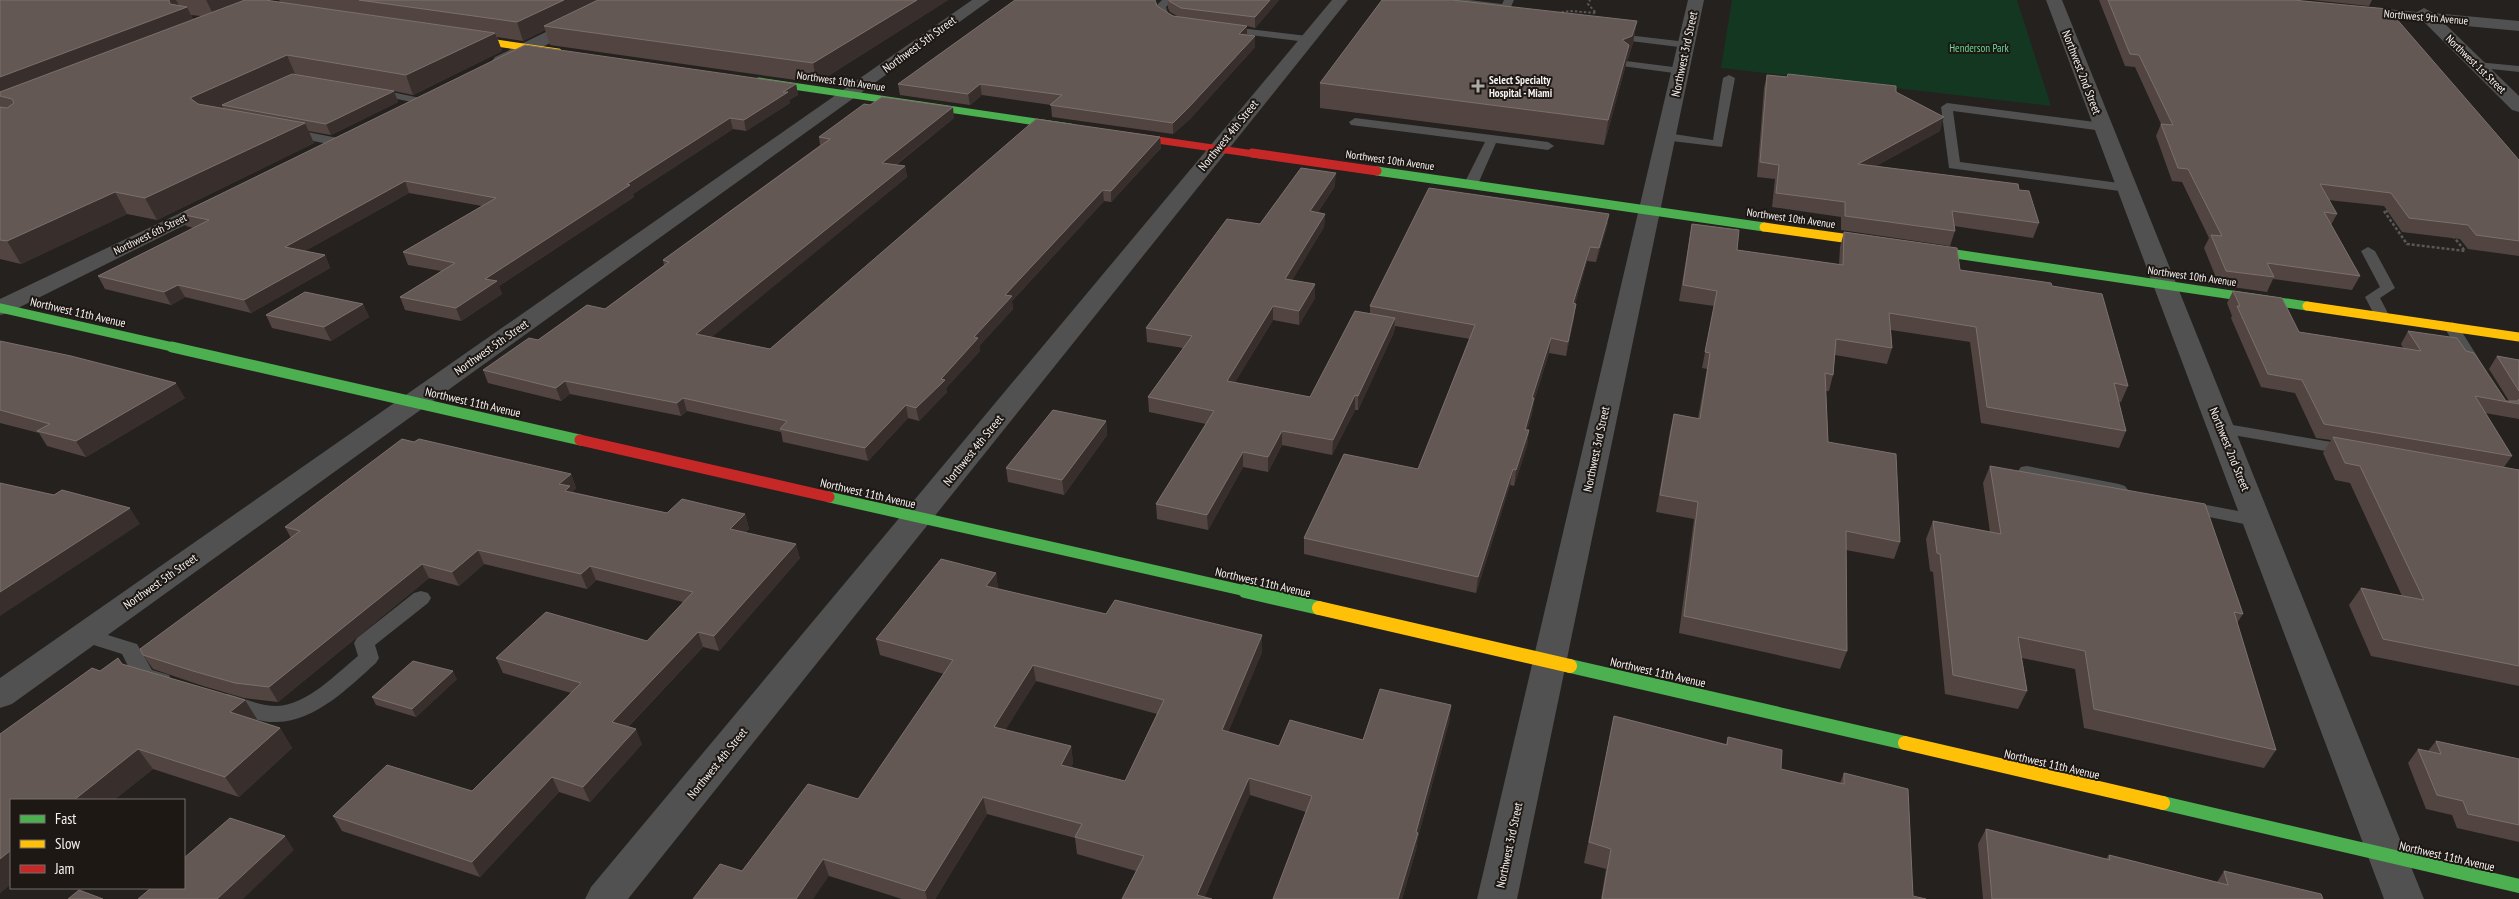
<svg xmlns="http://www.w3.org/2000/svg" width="2519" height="899" viewBox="0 0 2519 899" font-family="'PT Sans Narrow',sans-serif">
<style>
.green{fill:#143722}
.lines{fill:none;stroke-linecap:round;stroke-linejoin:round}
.path-far1{stroke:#585857;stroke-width:2;stroke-dasharray:2.5 2;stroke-linecap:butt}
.path{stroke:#585857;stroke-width:2.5;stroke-dasharray:3 2;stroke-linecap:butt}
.lane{fill:#505150;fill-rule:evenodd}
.street{fill:#505150;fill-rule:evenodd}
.fast-far3{stroke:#4caf50;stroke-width:7}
.fast-far2{stroke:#4caf50;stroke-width:9}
.fast-far1{stroke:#4caf50;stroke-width:11}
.fast{stroke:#4caf50;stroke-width:14}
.slow-far2{stroke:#ffc107;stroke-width:7}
.slow-far1{stroke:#ffc107;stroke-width:9}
.slow{stroke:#ffc107;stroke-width:14}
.jam-far2{stroke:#c62828;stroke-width:7}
.jam-far1{stroke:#c62828;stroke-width:9}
.jam{stroke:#c62828;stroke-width:11}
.wall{fill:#524541;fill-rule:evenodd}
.shaded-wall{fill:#382f2c}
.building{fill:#645854;stroke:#7b706c;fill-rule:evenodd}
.poi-dot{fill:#aca9a7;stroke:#1d1814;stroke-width:2}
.labels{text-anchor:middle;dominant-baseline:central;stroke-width:4;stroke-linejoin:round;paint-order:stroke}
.far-street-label{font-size:11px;fill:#f6f2f0;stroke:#1d1814}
.far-park-label{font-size:11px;fill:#67db95;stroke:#1d1814}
.far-poi-label{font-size:11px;font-weight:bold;fill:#f6f2f0;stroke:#1d1814;text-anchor:start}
.street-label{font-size:12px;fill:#f6f2f0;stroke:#1d1814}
</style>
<rect width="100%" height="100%" fill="#24211f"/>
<!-- green -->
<path class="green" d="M1732,0H2017L2051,106L1721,68Z"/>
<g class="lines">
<!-- path-far1 -->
<path class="path-far1" d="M1557,13L1570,11L1596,13L1588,4L1590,0"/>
<!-- path -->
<path class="path" d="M2389,211H2384L2407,244L2465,251L2453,236"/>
<!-- lane -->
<g class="lane">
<path d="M1162,0H1173L1166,7L1168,13L1182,21V25H1174L1159,17L1156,6Z"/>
<path d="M1436,0H1469L1502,4L1504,0H1514L1510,9L1506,10L1441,3Z"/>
<path d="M1223,26L1307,36L1312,39L1307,42L1219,31V27Z"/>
<path d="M1610,33L1687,42L1692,45L1687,48L1606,38L1605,36Z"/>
<path d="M1626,61L1681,68L1687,71L1681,74L1622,66L1620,64Z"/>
<path d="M2477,62L2519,66V72L2473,67V63Z"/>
<path d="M1729,75L1735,78L1722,147L1663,140L1661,137L1667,133L1713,140L1723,78Z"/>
<path d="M373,88L425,99L427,101L421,104L369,93V89Z"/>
<path d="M1947,103L2103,123L2109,127L2103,131L1953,111L1960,162L2127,184L2134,188L2127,192L1949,168L1941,107Z"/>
<path d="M1355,118L1548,142L1554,146L1548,150L1496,143L1478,184L1471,188L1464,184L1485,142L1351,125L1349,122Z"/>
<path d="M287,128L338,138L344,142L338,146L283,135L281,132L283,129Z"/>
<path d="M2368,247L2375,251L2395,288L2380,298L2390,317L2382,322L2377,320L2365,297L2380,287L2361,251Z"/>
<path d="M2452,322L2457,324L2487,372L2485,375H2473L2471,372L2444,327Z"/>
<path d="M2221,423L2349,445L2355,446L2358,450L2355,454L2349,455L2215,432L2212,428L2215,424Z"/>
<path d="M2027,466L2119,484L2125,486L2128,490L2125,494L2119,496L2021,475L2018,471L2021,467Z"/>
<path d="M2186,501L2259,515L2266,517L2268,521L2266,525L2259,527L2179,511L2177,507L2179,503Z"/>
<path d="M421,591L428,593L431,598L428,603L375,645L379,658L376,663C349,687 316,721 277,722C258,723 238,713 220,708L217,702L220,696L228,694C243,698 260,706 277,706C307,705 336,674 358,656L354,643L357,638L414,593Z"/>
<path d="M85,628L137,644L152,670L169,675L172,681L169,687L161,689L136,682L122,654L78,640L75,635L78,630Z"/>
</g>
<!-- street -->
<g class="street">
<path d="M611,0H631L629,3L507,65H495L492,61L495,57Z"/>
<path d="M972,0H990L12,704L0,708V678Z"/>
<path d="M1332,0H1348L628,899H585L591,887Z"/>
<path d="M1688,0H1704L1517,899H1477Z"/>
<path d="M2046,0H2062L2424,899H2384Z"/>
<path d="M2357,6L2417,12L2424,8L2433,13L2519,21V31L2445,24L2519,96V112L2512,110L2424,22L2351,14L2349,11Z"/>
<path d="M216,196L223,198L226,202L223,206L8,313L0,315V299Z"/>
</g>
<!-- fast-far3 -->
<path class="fast-far3" d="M759,81L1070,127"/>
<!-- fast-far2 -->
<g class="fast-far2">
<path d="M1377,171L1764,227"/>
<path d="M1922,249L2307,306"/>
<path d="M0,308L177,348"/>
</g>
<!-- fast-far1 -->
<g class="fast-far1">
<path d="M172,347L580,440"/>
<path d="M829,497L1250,592"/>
</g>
<!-- fast -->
<g class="fast">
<path d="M1245,591L1319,608"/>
<path d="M1570,666L1905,743"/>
<path d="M2163,803L2519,886"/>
</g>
<!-- slow-far2 -->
<path class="slow-far2" d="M462,38L558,52"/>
<!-- slow-far1 -->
<g class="slow-far1">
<path d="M1764,227L1879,243"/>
<path d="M2307,306L2519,337"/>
</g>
<!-- slow -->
<g class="slow">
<path d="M1319,608L1570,666"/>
<path d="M1905,743L2163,803"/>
</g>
<!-- jam-far2 -->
<path class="jam-far2" d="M1123,135L1261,155"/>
<!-- jam-far1 -->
<path class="jam-far1" d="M1252,153L1377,171"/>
<!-- jam -->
<path class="jam" d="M580,440L829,497"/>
</g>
<!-- wall -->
<g class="wall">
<path d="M0,0H265L280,2L279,0H948L817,83L550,45L545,30L523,41L497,37L502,51L413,95L394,91L398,102L331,135L308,131L314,143L157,220L127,214L21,264L0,259ZM191,15L201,16L193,19Z"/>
<path d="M1168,0H1279L1255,28L1247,26V35L1255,47L1190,119L1173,134L1052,117L1051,105L982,95L970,105L900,95L898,84L1156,3L1157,6L1173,16L1179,17L1170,12L1168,8Z"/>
<path d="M2099,0H2293L2519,160V256L2468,249L2460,239L2402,232L2384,206L2328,200L2337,214L2331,225L2360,276L2352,290L2273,279L2267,292L2219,285L2204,248L2209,238L2182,182L2172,181L2156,136L2161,124L2135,67L2125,66Z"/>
<path d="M2312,0H2372L2369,6Z"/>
<path d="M1637,21L1633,43L1628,59L1627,60L1625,68L1604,145L1320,108V83Z"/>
<path d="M1788,74L1896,92L1940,131L1876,166L2019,190L2039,223L2033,238L1954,226L1955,231L1950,246L1841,230V217L1772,207L1775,179L1757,177L1764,88L1767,75L1787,77Z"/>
<path d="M796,84L798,95L789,100L790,103L746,131L733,129L633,194L634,197L499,286L502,294L461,321L405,310L400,297L441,271L408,265L403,252L482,206L409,193L305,251L325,255L330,268L251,313L185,297L171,305L105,289L98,276L194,228L186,226L180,214Z"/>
<path d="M954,118L896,165L905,166L907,177L711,337L770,349L1160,137L1161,148L1111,202L1104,201L1012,301L1013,309L980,345V351L946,388L947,392L919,421L908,418L868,461L783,442L781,432L687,411L681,416L570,394L561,401L488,383L483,370L538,340L605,309L664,265L663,260L820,145L819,137Z"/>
<path d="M1335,186L1318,212L1325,214L1324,227L1292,280L1315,298L1299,325L1273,320L1235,382L1310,397L1370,314V306L1609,214L1607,227L1596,262L1587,261L1575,304L1574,318L1566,356L1549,353L1534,401L1532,414L1527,430H1529L1527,446L1514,486L1510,485L1476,593L1304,554V538L1418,469L1470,339L1395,326L1394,332L1358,410H1355L1332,455L1282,445L1268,472L1243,467L1208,530L1157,519L1156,504L1206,424L1149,412L1148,397L1183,348L1147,342L1146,328L1260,224Z"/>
<path d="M1692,224L1737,250L1839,265L1840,247L1844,232L1960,270L2052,286L2128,386L2121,402H2119L2126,431L2119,448L1981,423L1970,342L1891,330L1892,348L1887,364L1835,355L1833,375L1829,391H1826L1828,442L1900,542L1894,559L1846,550L1847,651L1840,669L1679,633L1694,519L1656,512L1670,431L1674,414L1698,418L1707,369L1702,368L1714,306L1679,301Z"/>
<path d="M2233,291L2299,332L2403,348L2401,344L2408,331L2466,351L2506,401H2509L2489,369L2497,356L2519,360V419L2485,413L2512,456L2504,467L2519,470V686L2371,656L2349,605L2361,588L2402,596L2350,483L2335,480L2323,453L2331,440L2316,438L2295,393L2261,387L2231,318L2232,316L2227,303Z"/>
<path d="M363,304L369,317L331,341L272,328L266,315Z"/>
<path d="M0,341L185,398L86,457L47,446L39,433L0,423Z"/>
<path d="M1106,421L1107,435L1064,495L1008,482L1006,468Z"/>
<path d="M1990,466L2243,614L2237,623L2276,750L2264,768L2084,728L2075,669L2022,658L2027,691L2018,709L1945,694L1933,572L1930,571L1926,539L1933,521L1990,532L1983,483Z"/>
<path d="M571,474L576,488L572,492H573L667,513L745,514L749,529L745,532L800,558L719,651L703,647L628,727L642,744L590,802L559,792L480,877L342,831L333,816L472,791L571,693L503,673L496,658L647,641L683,602L596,580L587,589L484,564L459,586L429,578L278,702L244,698L203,686L153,669L143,655L291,538L285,527Z"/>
<path d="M996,573L998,589L1262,652L1228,732L1279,746L1363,740L1451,705L1449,722L1418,837L1416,850L1402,899H1273L1306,812L1250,795L1122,899L1136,871L1077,854L1075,838L987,814L935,899H902L829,876L742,871L858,799L944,674L880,655L876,639ZM1036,681L1157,714L1125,781L1071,767L1073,763L1071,746L1005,730Z"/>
<path d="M123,664L257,719L256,720L280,728L292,748L239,797L153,769L114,800H11V884L0,893V734L100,671Z"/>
<path d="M457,679L416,717L376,705L372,697Z"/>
<path d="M1614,716L1726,744L1728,737L1781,769L1840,783L1844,773L1913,896L1926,899H1601L1606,869L1584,863Z"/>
<path d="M2436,741L2519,759V842L2457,828L2452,815L2426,809L2408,763L2418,749L2428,751Z"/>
<path d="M1986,829L2106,859L2109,855L2217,882L2224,871L2323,899H1983L1978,844Z"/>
</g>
<!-- shaded-wall -->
<g class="shaded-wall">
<path d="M169,0H176L181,9L187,7L196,25L0,96V77Z"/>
<path d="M206,0H260L215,18Z"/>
<path d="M564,0H607L544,26L545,30L523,41L517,22Z"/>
<path d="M917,0H948L817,83L813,63Z"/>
<path d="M1270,0H1279L1255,28V17Z"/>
<path d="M1637,21L1633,43L1628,59L1627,60L1625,68L1604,145L1622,40Z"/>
<path d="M1247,26V36L1239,34Z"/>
<path d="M495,33L502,51L413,95L406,75Z"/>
<path d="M1255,36V47L1190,119L1173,134V123Z"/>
<path d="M287,55L295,74L222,105L223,108L200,118L190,98Z"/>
<path d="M796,84L798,95L789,100L790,103L746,131L744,120L783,92Z"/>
<path d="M980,84L982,95L970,105L968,94Z"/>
<path d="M394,91L398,102L331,135L326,124Z"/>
<path d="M953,107L954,118L884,174L882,163Z"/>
<path d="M1944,117L1940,131L1854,178L1858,164Z"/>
<path d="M730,118L733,129L633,194L634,197L499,286L502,294L461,321L456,308L485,279L627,184Z"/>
<path d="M305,123L314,143L157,220L145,198Z"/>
<path d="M1160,137L1161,148L1111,202V191Z"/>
<path d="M905,166L907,177L700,347L696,334Z"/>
<path d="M1336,173L1335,186L1310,224V211Z"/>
<path d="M405,181L409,193L291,259L285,247Z"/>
<path d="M1103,190L1104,201L1012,301L1013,309L980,345V351L946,388L947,392L919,421L916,408L941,379L1005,295Z"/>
<path d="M115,192L127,214L21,264L7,241Z"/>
<path d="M1325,214L1324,227L1285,293V279Z"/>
<path d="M1609,214L1607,227L1596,262L1599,248Z"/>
<path d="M1590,247L1587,261L1571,318L1573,303Z"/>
<path d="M325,255L330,268L251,313L244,300Z"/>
<path d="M1315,284V298L1299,325V311Z"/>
<path d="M178,285L185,297L171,305L164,292Z"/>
<path d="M363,304L369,317L331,341L324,327Z"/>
<path d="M1576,304L1574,318L1566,356L1568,342Z"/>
<path d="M1273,306V320L1227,395V381Z"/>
<path d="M1395,318L1394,332L1358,410V396Z"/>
<path d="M1551,338L1549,353L1534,401L1532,414L1523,445L1525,430L1532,398Z"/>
<path d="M565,381L570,394L561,401L556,388Z"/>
<path d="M176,383L185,398L86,457L76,441Z"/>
<path d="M1355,395V410L1332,455L1333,440Z"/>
<path d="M683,398L687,411L681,416L677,403Z"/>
<path d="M906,405L908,418L868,461L865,448Z"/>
<path d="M1106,421L1107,435L1064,495L1062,480Z"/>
<path d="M1529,430L1527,446L1514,486L1516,470Z"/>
<path d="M1282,431V445L1268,472V457Z"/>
<path d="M1243,452V467L1208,530L1207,515Z"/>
<path d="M1513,469L1510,485L1476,593L1478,577Z"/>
<path d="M571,474L576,488L572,492L576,501L570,505L559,484Z"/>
<path d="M130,508L140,524L0,616V592Z"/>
<path d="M745,514L749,529L735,543L730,529Z"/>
<path d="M796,544L800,558L719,651L714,636Z"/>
<path d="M478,550L484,564L459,586L452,572Z"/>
<path d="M422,564L429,578L278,702L269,687Z"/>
<path d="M590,566L596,580L587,589L581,574Z"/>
<path d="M996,573L998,590L986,586Z"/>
<path d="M698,632L703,647L618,737L612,722Z"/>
<path d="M1262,635V652L1222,747V730Z"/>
<path d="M1033,665L1036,681L997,744L994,727Z"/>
<path d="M453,671L457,679L416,717L412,709Z"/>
<path d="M245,700L257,719L243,732L230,712Z"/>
<path d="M1451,705L1449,722L1418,837L1416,850L1402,899H1398Z"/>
<path d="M280,728L292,748L239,797L225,777Z"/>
<path d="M636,729L642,744L590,802L583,787Z"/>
<path d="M1071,746L1073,763L1063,782L1061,765Z"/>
<path d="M138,749L153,769L114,800H74Z"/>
<path d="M552,777L559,792L480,877L472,862Z"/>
<path d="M1249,778L1250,795L1204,899L1197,895Z"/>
<path d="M983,797L987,814L935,899H927L925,891Z"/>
<path d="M285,836L294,850L243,899H217Z"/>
<path d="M11,850V884L0,893V859Z"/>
<path d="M823,859L829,876L813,899H796Z"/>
</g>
<!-- building -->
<g class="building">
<path d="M0,0H169L170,4L187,7L0,77Z"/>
<path d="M245,0H265L495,33L406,75L287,55L190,98L198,104L305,123L145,198L115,192L7,241L0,240V107L7,108L14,103L12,99L0,96V92Z"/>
<path d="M359,0H564L517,22Z"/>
<path d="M598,0H917L813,63L544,26Z"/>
<path d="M1015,0H1155L1157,6L1173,16L1247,26L1239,34L1255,36L1189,107L1173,123L1050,105L1062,95L980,84L968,94L898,84Z"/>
<path d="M1169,0H1270L1255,17L1181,8L1169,1Z"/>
<path d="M1382,0H1452L1637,21L1632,36L1622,40L1629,45L1608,120L1320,83Z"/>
<path d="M2108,0H2293L2388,9L2519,160V241L2476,235L2468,225L2409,218L2391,193L2320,184L2337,214L2324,212L2360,276L2267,263L2274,277L2226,271L2211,235L2222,236L2188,169L2178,168L2161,124L2173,125L2139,55L2130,54Z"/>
<path d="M525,45L796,84L783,92H788L744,120L730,118L627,184L630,185L485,279L497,281L456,308L400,297L455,263L403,252L496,198L405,181L285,247L325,255L244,300L178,285L164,292L98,276L209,220L180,214Z"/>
<path d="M292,74L394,91L326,124L222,105Z"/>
<path d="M1788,74L1896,86V92L1944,117L1858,164L2018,184L2019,190L2029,191L2039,223L1952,211L1955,231L1845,216V202L1776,193L1779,165L1760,162L1767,75L1787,77Z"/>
<path d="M882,97L953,107L882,163L905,166L696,334L770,349L1036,119L1160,137L1111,191L1103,190L1005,295L1012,296L974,337L978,338L941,379L945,380L916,408L906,405L865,448L780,429L787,421L683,398L677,403L565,381L556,388L483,370L529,338L538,340L587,305L605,309L669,262L663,260L830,139L819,137L864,104L870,105Z"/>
<path d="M1301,168L1336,173L1310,211L1325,214L1285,279L1315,284L1299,311L1273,306L1227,381L1310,397L1355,311L1395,318L1358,396L1355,395L1333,440L1282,431L1268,457L1243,452L1207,515L1156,504L1214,411L1148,397L1192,336L1146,328L1227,219L1260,224Z"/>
<path d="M1429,188L1609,214L1599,248L1590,247L1573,303L1576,304L1568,342L1551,338L1532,398H1534L1525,430H1529L1516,470L1513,469L1478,577L1304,538L1344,454L1418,469L1475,325L1370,306Z"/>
<path d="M1692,224L1739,230L1737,250L1843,265L1844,232L1957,248L1960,270L2051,283L2052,286L2102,294L2128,386L2114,383L2126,431L1987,407L1976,327L1889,313L1892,348L1836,339L1833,375L1825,373L1828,442L1896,454L1900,542L1846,531L1847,651L1684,616L1698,502L1660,495L1674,414L1700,419L1710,353L1705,352L1717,291L1683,285Z"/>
<path d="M2233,291L2282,298L2299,332L2421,351L2408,331L2457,338L2466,351L2474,353L2506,401H2518L2519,399V404L2475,396L2512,456L2324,424L2302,380L2268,374L2237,306H2240Z"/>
<path d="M305,292L363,304L324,327L266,315Z"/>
<path d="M0,341L71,356L176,383L76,441L37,431L50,424L0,410Z"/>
<path d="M2497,356L2519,360V391Z"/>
<path d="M1053,410L1106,421L1062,480L1006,468Z"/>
<path d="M2333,437L2519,470V666L2383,639L2361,588L2424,600L2360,466L2345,463Z"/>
<path d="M402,439L414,442L419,439L571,474L559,484L570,486L565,491L667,513L682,499L745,514L730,529L796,544L714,636L698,632L612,722L636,729L583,787L552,777L472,862L333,816L387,765L472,791L581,683L496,658L546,612L647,641L693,592L590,566L581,574L478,550L452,572L422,564L269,687L235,683L193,671L143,655L140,649L300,531L285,527Z"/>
<path d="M1990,466L2205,504L2243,614L2234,612L2276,750L2094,709L2085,651L2018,637L2027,691L1953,675L1940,554L1937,553L1933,521L2001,534Z"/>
<path d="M0,483L54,495L62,490L130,508L0,592Z"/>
<path d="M941,559L996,573L986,586L1106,614L1115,600L1262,635L1222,730L1279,746L1290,720L1363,740L1380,689L1451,705L1416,832L1418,833L1398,899H1273L1312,796L1249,778L1197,895L1212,899H1122L1144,856L1075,837L1082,824L983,797L925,891L823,859L796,899H693L720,864L742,871L808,784L858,799L953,660L876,639ZM1033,665L1164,700L1125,781L1061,765L1071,746L994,727Z"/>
<path d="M118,658L122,664L245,700L230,712L280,728L225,777L138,749L74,800H11V850L0,859V734L92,668L100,671Z"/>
<path d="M413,661L453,671L412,709L372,697Z"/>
<path d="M1614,716L1727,745L1728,737L1782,750L1781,769L1844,784V773L1908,789L1913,896L1926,899H1602L1611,849L1589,842Z"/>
<path d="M2436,741L2519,759V825L2468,814L2463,801L2437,795L2418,749L2441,754Z"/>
<path d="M230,818L285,836L217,899H138L151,888H184V858Z"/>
<path d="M1986,829L2110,860L2109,855L2228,885L2224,871L2321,894L2323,899H1992Z"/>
<path d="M79,890L103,899H68Z"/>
</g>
<!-- markers -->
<path class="poi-dot" d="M1475.5 78.5h5v5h5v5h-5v5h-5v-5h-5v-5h5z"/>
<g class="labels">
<!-- far-street labels -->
<g class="far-street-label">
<text transform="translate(2426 17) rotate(5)">Northwest 9th Avenue</text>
<text transform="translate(2476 64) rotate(44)">Northwest 1st Street</text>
<text transform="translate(841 81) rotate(8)">Northwest 10th Avenue</text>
<text transform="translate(1390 160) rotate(8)">Northwest 10th Avenue</text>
<text transform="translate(1791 218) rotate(8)">Northwest 10th Avenue</text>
<text transform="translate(150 234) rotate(-26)">Northwest 6th Street</text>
<text transform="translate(2192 276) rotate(8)">Northwest 10th Avenue</text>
</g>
<!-- far-park labels -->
<g class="far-park-label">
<text x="1979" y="48">Henderson Park</text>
</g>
<!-- far-poi labels -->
<g class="far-poi-label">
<text x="1489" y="80">Select Specialty<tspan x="1489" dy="13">Hospital - Miami</tspan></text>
</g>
<!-- street labels -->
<g class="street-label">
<text transform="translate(919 44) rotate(-36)">Northwest 5th Street</text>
<text transform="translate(1684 54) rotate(-78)">Northwest 3rd Street</text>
<text transform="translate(2082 72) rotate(69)">Northwest 2nd Street</text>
<text transform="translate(1228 135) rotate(-51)">Northwest 4th Street</text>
<text transform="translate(78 312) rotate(13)">Northwest 11th Avenue</text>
<text transform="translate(491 347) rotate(-35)">Northwest 5th Street</text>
<text transform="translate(473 402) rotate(13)">Northwest 11th Avenue</text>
<text transform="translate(1596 449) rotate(-78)">Northwest 3rd Street</text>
<text transform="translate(2230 449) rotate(68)">Northwest 2nd Street</text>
<text transform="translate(973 450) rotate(-51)">Northwest 4th Street</text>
<text transform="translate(868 493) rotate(13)">Northwest 11th Avenue</text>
<text transform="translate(160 581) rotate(-35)">Northwest 5th Street</text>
<text transform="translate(1263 582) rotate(13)">Northwest 11th Avenue</text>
<text transform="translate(1658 672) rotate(13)">Northwest 11th Avenue</text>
<text transform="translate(717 763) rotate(-51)">Northwest 4th Street</text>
<text transform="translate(2052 764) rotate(13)">Northwest 11th Avenue</text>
<text transform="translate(1509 845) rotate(-78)">Northwest 3rd Street</text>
<text transform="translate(2447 856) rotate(13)">Northwest 11th Avenue</text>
</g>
</g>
<!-- legend -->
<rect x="10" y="799" width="175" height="90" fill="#1d1814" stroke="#746f6c"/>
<rect x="20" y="815" width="25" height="8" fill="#4caf50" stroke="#746f6c"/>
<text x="55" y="824" font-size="15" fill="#f6f2f0">Fast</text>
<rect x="20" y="840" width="25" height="8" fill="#ffc107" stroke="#746f6c"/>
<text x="55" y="849" font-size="15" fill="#f6f2f0">Slow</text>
<rect x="20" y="865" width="25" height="8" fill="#c62828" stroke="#746f6c"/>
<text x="55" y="874" font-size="15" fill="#f6f2f0">Jam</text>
</svg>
